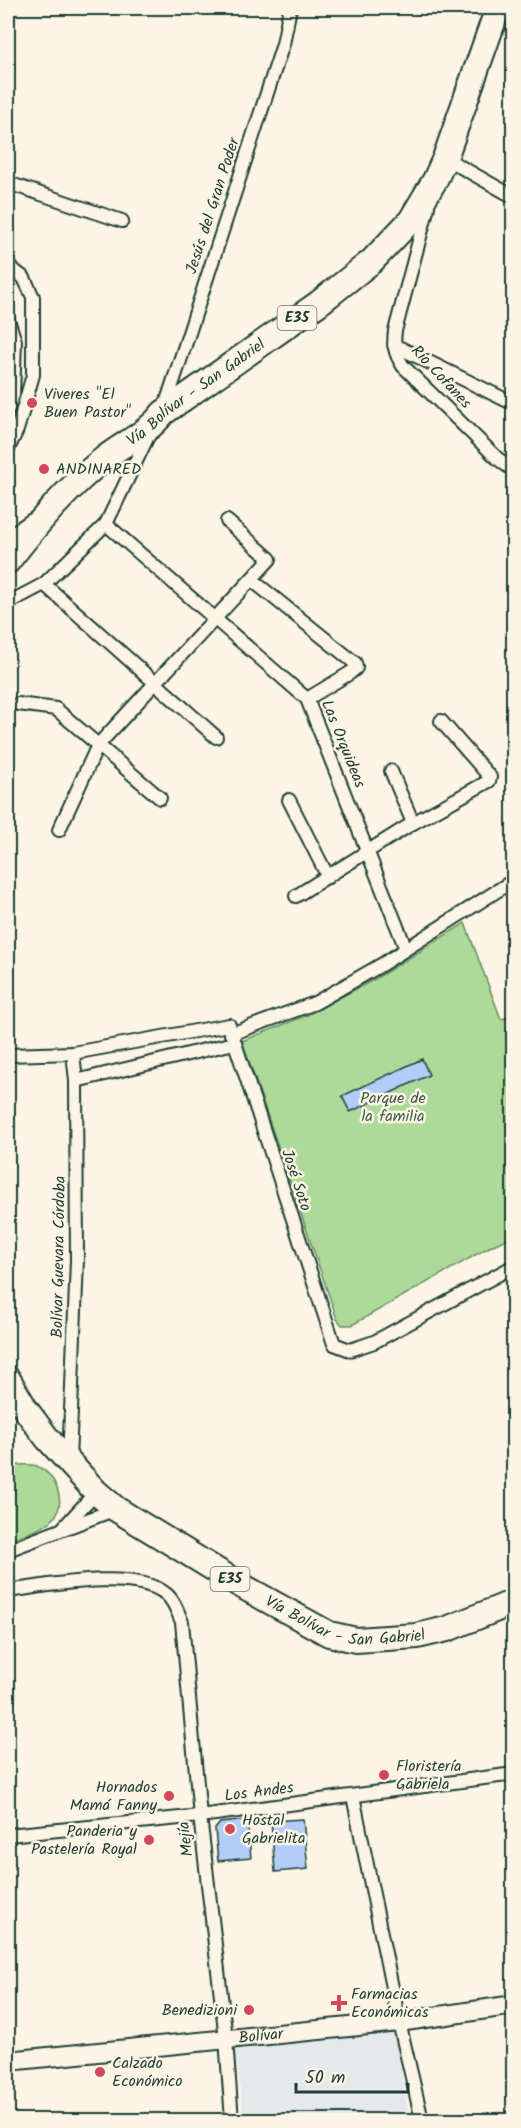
<svg xmlns="http://www.w3.org/2000/svg" width="521" height="2128" viewBox="0 0 521 2128" font-family="Kalam,sans-serif">
<style>
.built{fill:#e6e9eb}
.green{fill:#adda98;stroke:#668c66;stroke-width:1.5}
.building{fill:#b3cdfa;stroke:#1f3d34;stroke-width:1.5}
.lines{fill:none;stroke-linecap:round;stroke-linejoin:round}
.street-casing{stroke:#1f3d34;stroke-width:16}
.secondary-casing{stroke:#1f3d34;stroke-width:22}
.highway-casing{stroke:#1f3d34;stroke-width:28}
.street{stroke:#fcf5e5;stroke-width:12}
.secondary{stroke:#fcf5e5;stroke-width:18}
.highway{stroke:#fcf5e5;stroke-width:24}
.poi-dot{fill:#d1495b;stroke:#fcf5e5;stroke-width:2}
.labels{text-anchor:middle;dominant-baseline:central;stroke-width:5;stroke-linejoin:round;paint-order:stroke}
.shield{fill:#fcf5e5;stroke:#617469;stroke-width:1.5}
.shield-label{font-size:15px;font-weight:bold;fill:#1f3d34}
.street-label{font-size:16px;fill:#1f3d34;stroke:#fcf5e5}
.poi-label{font-size:16px;fill:#1f3d34;stroke:#fcf5e5;text-anchor:start}
.park-label{font-size:16px;fill:#3b5c48;stroke:#fcf5e5}
</style>
<rect width="100%" height="100%" fill="#fcf5e5"/>
<filter id="ink" filterUnits="userSpaceOnUse"><feTurbulence type="fractalNoise" baseFrequency=".0167" numOctaves="2"/><feDisplacementMap in="SourceGraphic" scale="12" xChannelSelector="R" yChannelSelector="G"/><feConvolveMatrix kernelMatrix="1 2 1 2 8 2 1 2 1" color-interpolation-filters="sRGB"/></filter>
<g filter="url(#ink)">
<!-- built -->
<path class="built" d="M394,2030L410,2120H244L235,2048Z"/>
<!-- green -->
<g class="green">
<path d="M465,923L501,1019L513,1016V1236L493,1245L352,1325H342L337,1319L242,1041L305,1016L375,979Z"/>
<path d="M18,1465C25,1465 31,1464 37,1466C55,1474 67,1501 54,1518C43,1530 22,1535 8,1540V1469Z"/>
</g>
<!-- building -->
<g class="building">
<path d="M422,1059L429,1075L350,1112L342,1096Z"/>
<path d="M303,1819L308,1869L275,1872L271,1821Z"/>
<path d="M247,1820L251,1858L218,1861L215,1829L220,1823Z"/>
</g>
<g class="lines">
<defs>
<g id="street">
<path d="M445,158L514,197"/>
<path d="M8,183L122,221"/>
<path d="M428,207L395,331C393,345 395,354 403,366L497,458L514,471"/>
<path d="M8,266L24,278L33,297V375L17,430L8,449"/>
<path d="M8,320L15,341L13,395L8,409"/>
<path d="M394,345L514,404"/>
<path d="M164,410L283,44L290,8"/>
<path d="M106,524L307,699L406,949"/>
<path d="M8,536L32,520"/>
<path d="M252,580L355,663L356,668L350,673L307,699"/>
<path d="M44,584L216,737"/>
<path d="M8,603L44,584L106,524L150,432"/>
<path d="M18,704L56,709L160,798"/>
<path d="M391,771L413,823"/>
<path d="M289,800L328,877"/>
<path d="M59,830L98,745L270,559L227,521"/>
<path d="M296,896L413,823L489,781L490,777L441,721"/>
<path d="M231,1034L315,1003L381,965L514,880"/>
<path d="M8,1055L73,1053L229,1025L334,1344L350,1350L374,1342L514,1266"/>
<path d="M76,1081L234,1043"/>
<path d="M69,1461L77,1260L76,1081L73,1053"/>
<path d="M64,1527L96,1492"/>
<path d="M8,1550L116,1509"/>
<path d="M8,1591C46,1586 135,1568 166,1594C174,1600 178,1613 182,1622L200,1816L226,2039L232,2120"/>
<path d="M353,1796L399,2022L422,2120"/>
<path d="M8,1835L200,1816L514,1774"/>
</g>
<g id="secondary">
<path id="s1" d="M8,2061L399,2022L514,2005"/>
</g>
<g id="highway">
<path id="s2" d="M8,561C37,524 67,488 105,458C124,443 148,433 163,413L319,303L372,261L411,220L435,180L445,158L498,8"/>
<path id="s3" d="M8,1379L26,1410L47,1438L96,1492L116,1509L242,1586L329,1634L356,1640L417,1636L447,1629L514,1602"/>
</g>
</defs>
<!-- street casing -->
<use href="#street" class="street-casing"/>
<!-- secondary casing -->
<use href="#secondary" class="secondary-casing"/>
<!-- highway casing -->
<use href="#highway" class="highway-casing"/>
<!-- street -->
<use href="#street" class="street"/>
<!-- secondary -->
<use href="#secondary" class="secondary"/>
<!-- highway -->
<use href="#highway" class="highway"/>
</g>
</g>
<!-- markers -->
<g class="poi-dot">
<circle cx="32" cy="403" r="6"/>
<circle cx="44" cy="469" r="6"/>
<circle cx="384" cy="1775" r="6"/>
<circle cx="169" cy="1796" r="6"/>
<circle cx="230" cy="1829" r="6"/>
<circle cx="149" cy="1840" r="6"/>
<path d="M336 1994h6v6h6v6h-6v6h-6v-6h-6v-6h6z"/>
<circle cx="249" cy="2010" r="6"/>
<circle cx="100" cy="2072" r="6"/>
</g>
<g class="labels">
<!-- shield labels -->
<g class="shield">
<rect x="277.5" y="306" width="39" height="24" rx="4.5"/>
<rect x="210.5" y="1567" width="39" height="24" rx="4.5"/>
</g>
<g class="shield-label">
<text x="297" y="318">E35</text>
<text x="230" y="1579">E35</text>
</g>
<!-- street labels -->
<g class="street-label">
<text transform="translate(213 206) rotate(-72)">Jesús del Gran Poder</text>
<text transform="translate(441 377) rotate(47)">Río Cofanes</text>
<text stroke="none"><textPath href="#s2" startOffset="254">Vía Bolívar - San Gabriel</textPath></text>
<text transform="translate(343 744) rotate(68)">Las Orquideas</text>
<text transform="translate(296 1180) rotate(72)">José Soto</text>
<text transform="translate(59 1257) rotate(-89)">Bolívar Guevara Córdoba</text>
<text stroke="none"><textPath href="#s3" startOffset="430">Vía Bolívar - San Gabriel</textPath></text>
<text transform="translate(259 1792) rotate(-7)">Los Andes</text>
<text transform="translate(186 1839) rotate(-97)">Mejía</text>
<text stroke="none"><textPath href="#s1" startOffset="254">Bolívar</textPath></text>
</g>
<!-- poi labels -->
<g class="poi-label">
<text x="44" y="394">Viveres "El<tspan x="44" dy="18">Buen Pastor"</tspan></text>
<text x="56" y="469">ANDINARED</text>
<text x="396" y="1766">Floristería<tspan x="396" dy="18">Gabriela</tspan></text>
<text x="157" y="1787" text-anchor="end">Hornados<tspan x="157" dy="18">Mamá Fanny</tspan></text>
<text x="242" y="1820">Hostal<tspan x="242" dy="18">Gabrielita</tspan></text>
<text x="137" y="1831" text-anchor="end">Panderia y<tspan x="137" dy="18">Pastelería Royal</tspan></text>
<text x="351" y="1994">Farmacias<tspan x="351" dy="18">Económicas</tspan></text>
<text x="237" y="2010" text-anchor="end">Benedizioni</text>
<text x="112" y="2063">Calzado<tspan x="112" dy="18">Económico</tspan></text>
</g>
<!-- park labels -->
<g class="park-label">
<text x="393" y="1098">Parque de<tspan x="393" dy="18">la familia</tspan></text>
</g>
</g>
<!-- margin -->
<rect width="521" height="2128" fill="none" stroke="#fcf5e5" stroke-width="30"/>
<rect x="15" y="15" width="491" height="2098" fill="none" stroke="#1f3d34" stroke-width="2" filter="url(#ink)"/>
<!-- scale -->
<path d="M296 2083v9h112v-9" fill="none" stroke="#1f3d34" stroke-width="3"/>
<text x="305" y="2083" font-size="18" fill="#1f3d34" stroke="#fcf5e5" stroke-width="4.5" paint-order="stroke">50 m</text>
</svg>
